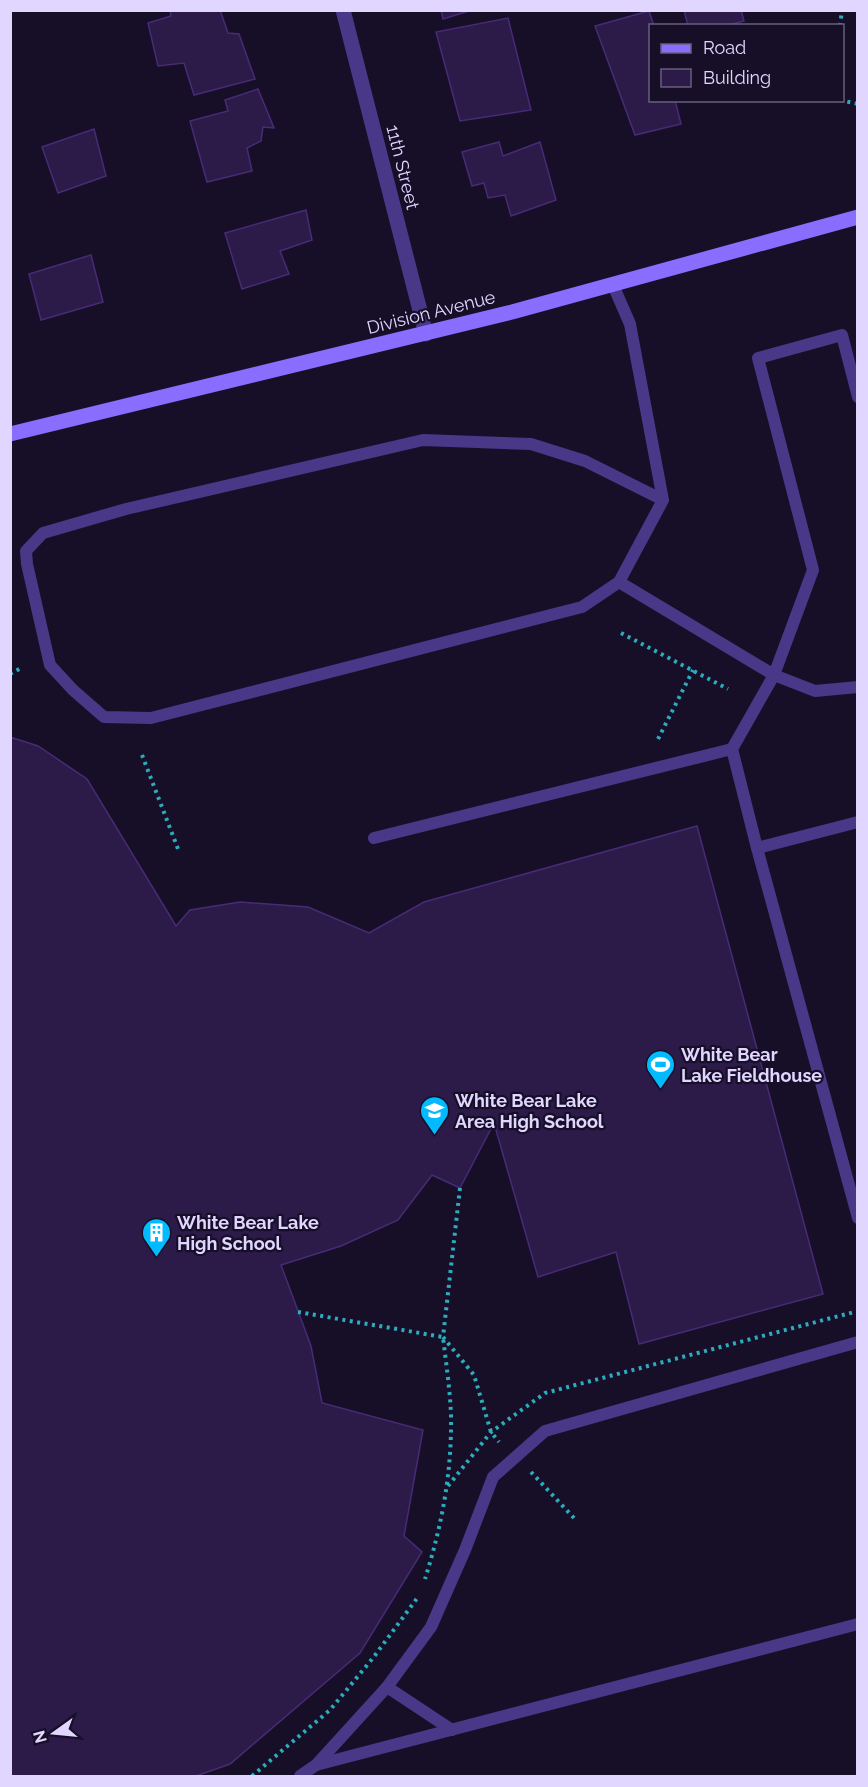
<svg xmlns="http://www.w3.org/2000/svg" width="868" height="1787" viewBox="0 0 868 1787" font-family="Raleway,sans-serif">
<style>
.building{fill:#2c1a49;stroke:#472b76;stroke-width:1.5}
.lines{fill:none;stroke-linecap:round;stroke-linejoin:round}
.path{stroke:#2badbd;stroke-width:4;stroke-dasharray:3 4.5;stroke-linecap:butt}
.lane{stroke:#493888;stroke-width:12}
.street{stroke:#493888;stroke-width:15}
.secondary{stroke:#896dff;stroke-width:15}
.labels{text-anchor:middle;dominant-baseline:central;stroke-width:4.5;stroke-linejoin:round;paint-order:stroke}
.street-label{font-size:18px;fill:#e1d6ff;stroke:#170f28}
.poi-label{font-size:18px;font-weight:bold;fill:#e1d6ff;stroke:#170f28;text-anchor:start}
</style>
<rect width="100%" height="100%" fill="#170f28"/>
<!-- building -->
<g class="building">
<path d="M170,10H220L228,33L239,34L255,79L194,95L184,63L158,66L148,23L171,16Z"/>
<path d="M441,10H472L443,19Z"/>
<path d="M684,10H741L744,21L724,26H688Z"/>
<path d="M649,11L654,26H650V100H675L681,124L635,135L595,26Z"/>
<path d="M508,18L531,110L460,121L436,32Z"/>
<path d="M258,89L274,128L263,127L261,141L247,148L252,171L207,182L190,121L228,111L225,100Z"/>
<path d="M94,129L106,176L58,193L42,147Z"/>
<path d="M499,142L503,156L540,142L556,200L511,216L505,195L488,198L484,183L472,186L462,152Z"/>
<path d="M306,210L312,240L280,251L289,274L242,289L225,233Z"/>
<path d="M91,255L103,302L41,320L29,274Z"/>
<path d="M10,737L38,746L87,779L176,926L190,910L240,902L308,907L369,933L424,902L697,826L823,1294L639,1344L616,1252L538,1277L494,1123L460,1188L432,1175L398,1220L341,1246L281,1265L311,1346L322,1403L423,1430L404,1536L422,1552L360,1653L230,1764L196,1776H10Z"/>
</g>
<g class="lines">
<!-- path -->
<g class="path">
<path d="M840,26L842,10"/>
<path d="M840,100L858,104"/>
<path d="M621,633L728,689"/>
<path d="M10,674L21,668"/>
<path d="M658,739L693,670"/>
<path d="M142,755L178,849"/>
<path d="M460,1188L443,1337L474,1375L491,1432L499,1442"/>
<path d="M298,1312L443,1337C446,1363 450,1389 451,1415C452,1472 442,1525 425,1579"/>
<path d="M531,1472L574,1518"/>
<path d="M448,1486L491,1432L545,1393L858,1311"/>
<path d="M252,1776L330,1710L373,1658L418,1597"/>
</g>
<!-- lane -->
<g class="lane">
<path d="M613,285L630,324L663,500L619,582L582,607L151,718L104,717L73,690L50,665L27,564L26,551L43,533L126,509L423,440L531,444L585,461L663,500"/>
<path d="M619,582L774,675L815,691L858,687"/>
<path d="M858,822L757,848L858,1218"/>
<path d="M374,838L732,749"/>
<path d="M757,848L732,749L774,675L813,570L758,358L842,335L858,397"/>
<path d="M387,1687L452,1730"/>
<path d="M316,1765L858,1624"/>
<path d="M300,1776L316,1765L387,1687L431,1627L465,1550L493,1477L545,1431L858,1342"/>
</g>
<!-- street -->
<path class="street" d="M343,10L426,334"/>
<!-- secondary -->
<path class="secondary" d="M10,434L512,312L858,217"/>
</g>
<!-- icons -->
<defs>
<symbol id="stadium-pin" viewBox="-11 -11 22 30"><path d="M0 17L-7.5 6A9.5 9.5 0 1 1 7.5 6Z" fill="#02baff" stroke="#170f28"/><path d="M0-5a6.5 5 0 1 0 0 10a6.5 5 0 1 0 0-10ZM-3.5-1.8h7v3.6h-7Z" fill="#fff"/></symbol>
<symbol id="school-pin" viewBox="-11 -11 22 30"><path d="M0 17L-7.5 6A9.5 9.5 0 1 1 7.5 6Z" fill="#02baff" stroke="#170f28"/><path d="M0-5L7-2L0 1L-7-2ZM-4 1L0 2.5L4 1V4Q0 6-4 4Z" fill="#fff"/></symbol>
<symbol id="building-pin" viewBox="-11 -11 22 30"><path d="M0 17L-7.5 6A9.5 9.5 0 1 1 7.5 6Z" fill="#02baff" stroke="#170f28"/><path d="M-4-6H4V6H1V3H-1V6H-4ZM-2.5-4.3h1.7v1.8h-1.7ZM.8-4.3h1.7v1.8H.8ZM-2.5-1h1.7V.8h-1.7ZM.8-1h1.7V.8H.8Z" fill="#fff"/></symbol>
</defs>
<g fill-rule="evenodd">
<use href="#stadium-pin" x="644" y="1048" width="33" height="45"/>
<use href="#school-pin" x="418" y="1094" width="33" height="45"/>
<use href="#building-pin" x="140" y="1216" width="33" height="45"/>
</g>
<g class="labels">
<!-- street labels -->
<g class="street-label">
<text transform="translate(403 167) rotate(76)">11th Street</text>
<text transform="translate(431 312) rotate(-14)">Division Avenue</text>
</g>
<!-- poi labels -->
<g class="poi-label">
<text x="681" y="1054">White Bear<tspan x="681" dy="21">Lake Fieldhouse</tspan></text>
<text x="455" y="1100">White Bear Lake<tspan x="455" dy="21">Area High School</tspan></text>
<text x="177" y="1222">White Bear Lake<tspan x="177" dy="21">High School</tspan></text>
</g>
</g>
<!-- border -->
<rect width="868" height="1787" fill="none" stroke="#e1d6ff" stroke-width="24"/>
<!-- legend -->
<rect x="649" y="24" width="195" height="78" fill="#170f28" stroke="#685f7e" stroke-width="1.5"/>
<rect x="661" y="44" width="30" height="9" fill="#896dff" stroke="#685f7e" stroke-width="1.5"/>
<text x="703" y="54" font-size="18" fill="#e1d6ff">Road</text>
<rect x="661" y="69" width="30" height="18" fill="#2c1a49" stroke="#685f7e" stroke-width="1.5"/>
<text x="703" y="84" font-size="18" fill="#e1d6ff">Building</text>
<!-- north arrow -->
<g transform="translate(54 1733) rotate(255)" stroke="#170f28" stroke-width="4.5" paint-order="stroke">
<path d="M0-4.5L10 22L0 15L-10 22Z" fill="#e1d6ff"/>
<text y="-9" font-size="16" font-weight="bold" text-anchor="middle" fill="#e1d6ff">N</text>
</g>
</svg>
